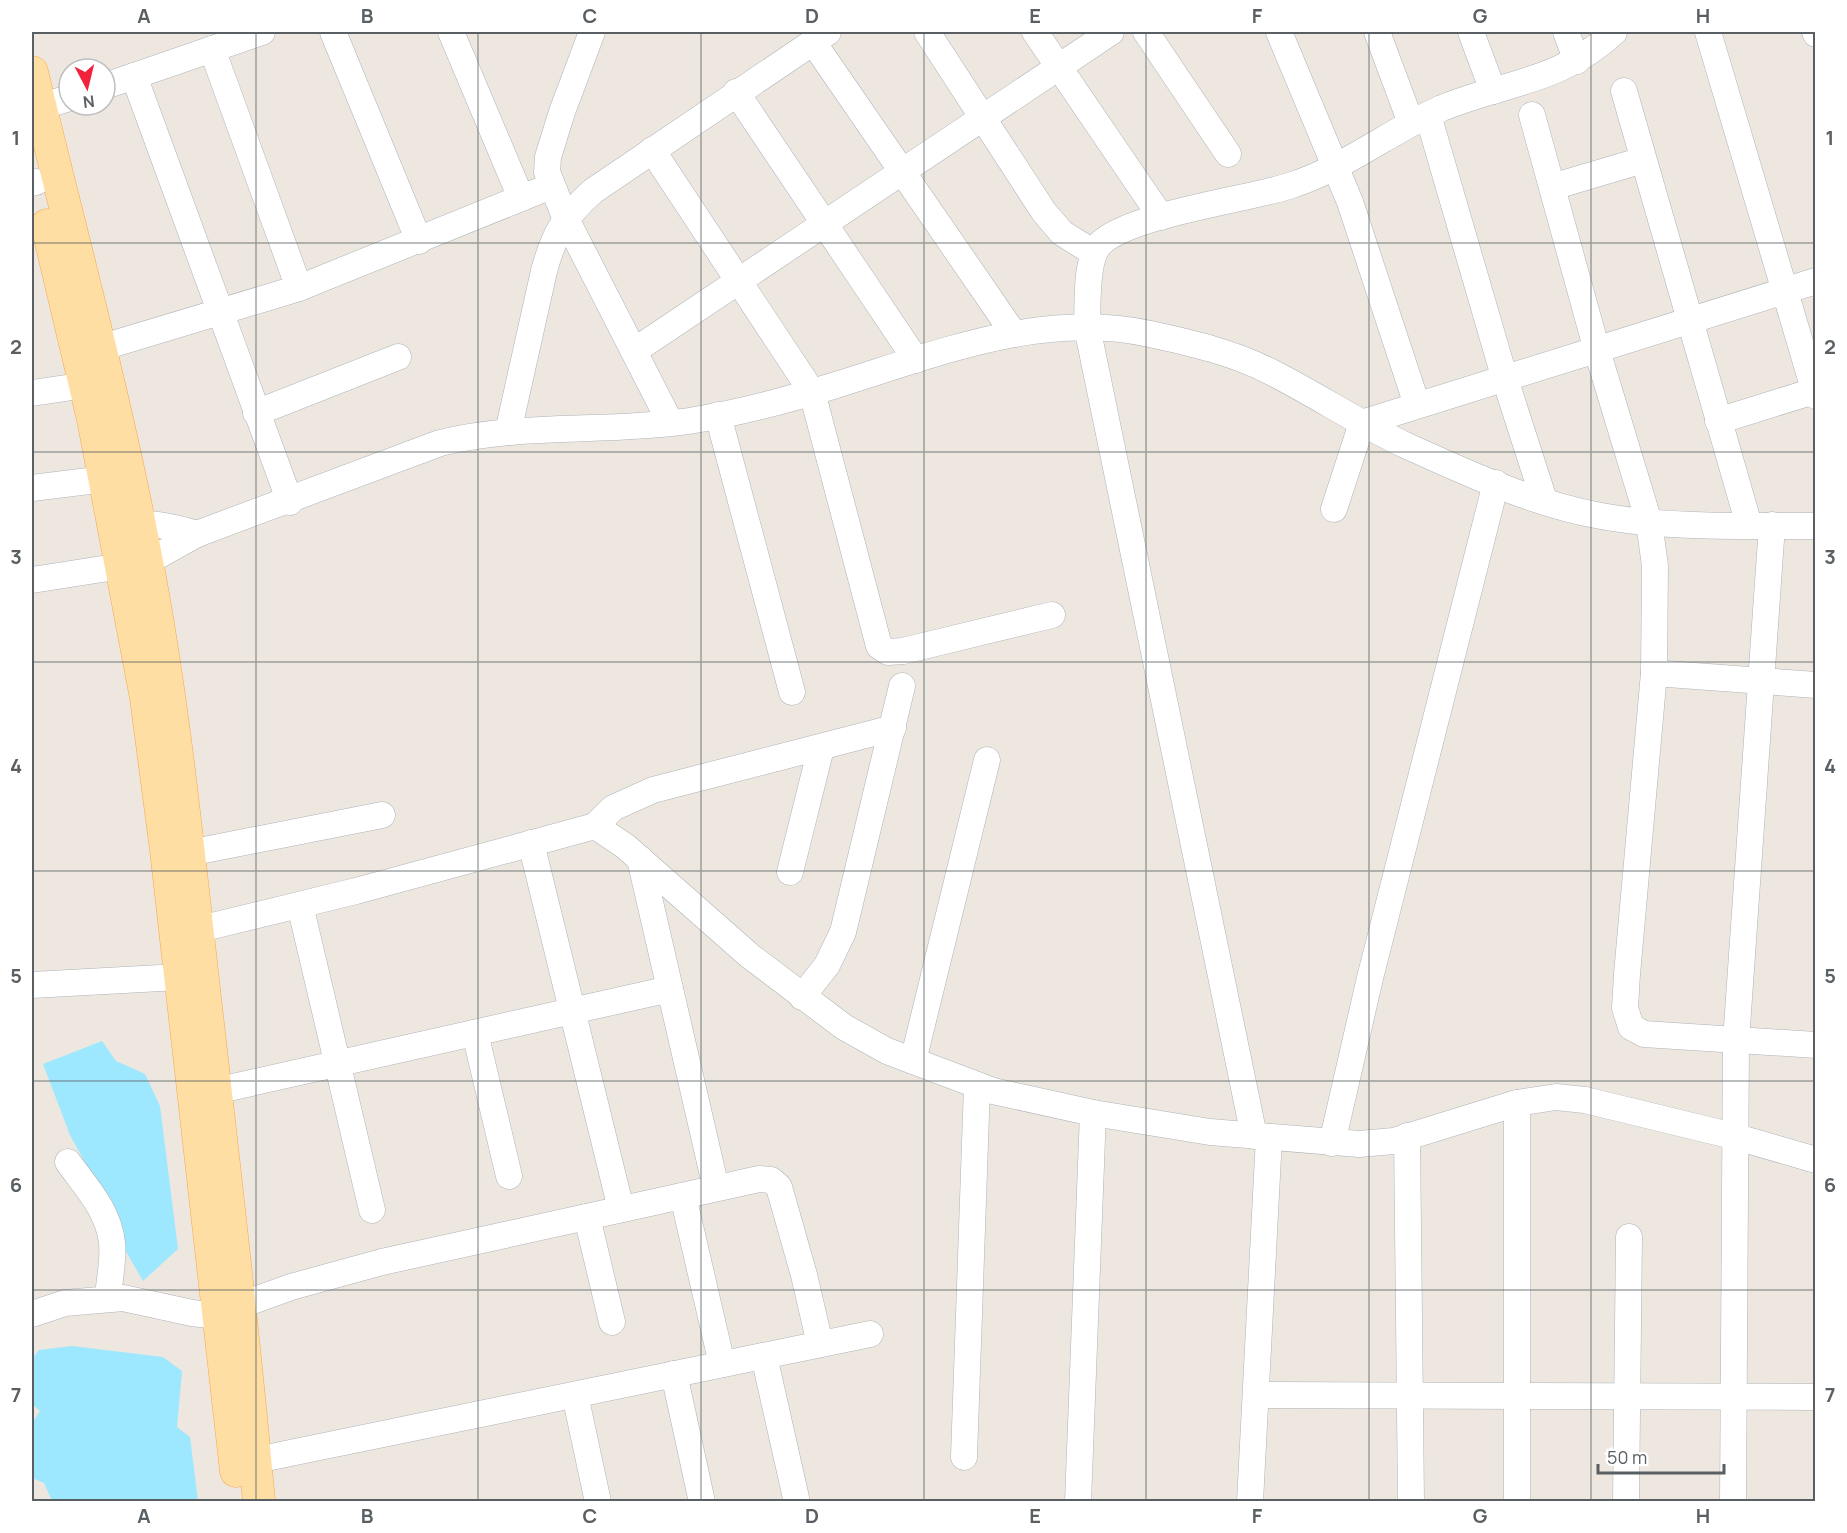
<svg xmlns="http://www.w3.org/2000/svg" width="1847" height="1533" viewBox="0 0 1847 1533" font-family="Manrope,sans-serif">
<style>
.water{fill:#9ee8ff}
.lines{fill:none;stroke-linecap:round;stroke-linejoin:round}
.minor-casing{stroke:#aeb3b7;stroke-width:27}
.major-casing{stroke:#f8a64e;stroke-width:33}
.minor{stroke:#fff;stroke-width:26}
.major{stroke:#ffdea3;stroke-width:32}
.grid{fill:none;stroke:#595f62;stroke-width:1.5;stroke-opacity:0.55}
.neatline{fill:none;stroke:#595f62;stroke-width:2}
.grid-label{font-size:20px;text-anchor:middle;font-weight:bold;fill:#595f62}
</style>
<rect width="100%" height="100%" fill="#ede7e0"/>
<!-- water -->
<g class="water">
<path d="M102,1041L116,1061L145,1074L160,1106L178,1249L143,1281L124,1248V1234L70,1135L43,1064Z"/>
<path d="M72,1346L163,1357L182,1371L177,1427L190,1437L198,1501H49L51,1499L44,1483L32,1478V1423L40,1411L32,1404V1359L39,1350Z"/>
</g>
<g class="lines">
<defs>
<g id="minor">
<path d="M333,32L419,241"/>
<path d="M451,32L521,198"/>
<path d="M592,32L562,112L548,157L547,172L565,217L670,422"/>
<path d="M927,32L1044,212L1062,233L1094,253"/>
<path d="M1035,32L1161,217"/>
<path d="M1146,32L1228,154"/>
<path d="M1279,32L1350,202L1417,405"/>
<path d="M1377,32L1411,123"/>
<path d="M1471,32L1493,91"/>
<path d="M1566,32L1577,61"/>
<path d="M1708,32L1816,396"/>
<path d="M1815,32L1816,34"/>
<path d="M813,42L1014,334"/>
<path d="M212,49L299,288"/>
<path d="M134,76L290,502"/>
<path d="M105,86L262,32"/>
<path d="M1624,91L1749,525"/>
<path d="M736,92L916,360"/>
<path d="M40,107L69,98"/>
<path d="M1428,115L1504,376L1544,500"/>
<path d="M1532,115L1596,347L1649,522L1655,566L1654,673L1627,974L1625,1008L1631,1027L1644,1034L1816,1045"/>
<path d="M652,150L812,392L879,646L888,652L903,651L1052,615"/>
<path d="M32,183L36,182"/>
<path d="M1552,187L1643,160"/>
<path d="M100,348L299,288L551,186"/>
<path d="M634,351L1111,32"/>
<path d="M32,393L86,385"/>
<path d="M256,413L398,357"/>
<path d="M718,415L792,692"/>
<path d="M1718,421L1814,391"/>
<path d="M508,432L544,271C554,234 564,217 593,191L828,32"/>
<path d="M32,488L105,479"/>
<path d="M1334,509L1362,423L1816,281"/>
<path d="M121,526C147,521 171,526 197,534"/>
<path d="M32,580L147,562L197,534L440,443C521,423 606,433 689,421C738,413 788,400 836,385C937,354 1042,310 1150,334C1192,343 1235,353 1273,373C1318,396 1360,424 1405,445C1467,473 1533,504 1601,516C1667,528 1747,526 1816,526"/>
<path d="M1654,673L1816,685"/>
<path d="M595,826L613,808L653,790L893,728"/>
<path d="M531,843L621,1209"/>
<path d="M189,853L382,815"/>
<path d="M640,859L716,1188"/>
<path d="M790,872L821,748"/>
<path d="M300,905L372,1210"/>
<path d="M179,934L356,891L595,826L625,846L750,956L844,1027L887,1051L993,1091L1093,1113L1210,1132L1359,1144L1394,1141L1517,1103L1556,1097L1585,1100L1733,1136L1816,1160"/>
<path d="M32,985L179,977"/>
<path d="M802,997L827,965L843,932L902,686"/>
<path d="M475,1033L509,1176"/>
<path d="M913,1061L987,760"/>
<path d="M215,1091L670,989"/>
<path d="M1254,1136L1087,327C1088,306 1085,259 1100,244C1128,215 1245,200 1289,186C1344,169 1390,131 1442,108C1506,82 1561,82 1614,32"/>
<path d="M1407,1136L1411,1502"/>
<path d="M1332,1143L1370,978L1496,483"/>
<path d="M68,1162C86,1187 109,1211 112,1243C114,1260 109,1280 108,1298"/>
<path d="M683,1196L722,1364"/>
<path d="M587,1217L612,1322"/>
<path d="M241,1305L291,1287L382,1262L759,1179L771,1180L779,1187L804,1275L820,1344"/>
<path d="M32,1314L65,1303L123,1298L192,1313L236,1318"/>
<path d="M764,1356L796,1498"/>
<path d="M674,1374L702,1502"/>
<path d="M575,1395L598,1502"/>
<path d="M1256,1395L1816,1397"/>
<path d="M964,1457L977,1086"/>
<path d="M256,1460L870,1334"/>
<path d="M1078,1502L1093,1113"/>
<path d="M1250,1502L1269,1137"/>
<path d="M1517,1502V1103"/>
<path d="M1626,1502L1629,1237"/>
<path d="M1733,1502L1736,1041L1772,525"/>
</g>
<g id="major">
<path d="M32,72C71,235 116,397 147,562C176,714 190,869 208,1024C226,1183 245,1342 259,1502"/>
<path d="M47,225L93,419L146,698L166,850L236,1471"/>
</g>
</defs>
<!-- minor casing -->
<use href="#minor" class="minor-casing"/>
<!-- major casing -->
<use href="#major" class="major-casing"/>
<!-- minor -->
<use href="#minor" class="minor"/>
<!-- major -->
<use href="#major" class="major"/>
</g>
<!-- grid -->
<path class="grid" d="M256,32V1502M478,32V1502M701,32V1502M924,32V1502M1146,32V1502M1369,32V1502M1591,32V1502M32,243H1816M32,452H1816M32,662H1816M32,871H1816M32,1081H1816M32,1290H1816"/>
<!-- border -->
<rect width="1847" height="1533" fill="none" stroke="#ffffff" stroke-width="66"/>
<!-- north arrow -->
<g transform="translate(87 87) rotate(173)"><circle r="28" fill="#ffffff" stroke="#bdbfc0" stroke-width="1.5"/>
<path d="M0-4.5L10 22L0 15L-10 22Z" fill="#f1223c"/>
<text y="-9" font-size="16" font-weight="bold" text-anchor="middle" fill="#595f62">N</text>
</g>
<!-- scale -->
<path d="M1598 1464v9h126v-9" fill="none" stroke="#595f62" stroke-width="3"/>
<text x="1607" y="1464" font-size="18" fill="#595f62" stroke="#ffffff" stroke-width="4.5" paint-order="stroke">50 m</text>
<rect x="33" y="33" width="1781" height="1467" class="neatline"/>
<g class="grid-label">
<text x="144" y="23">A</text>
<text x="367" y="23">B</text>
<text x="590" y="23">C</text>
<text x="812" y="23">D</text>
<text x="1035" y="23">E</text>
<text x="1257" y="23">F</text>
<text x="1480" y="23">G</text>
<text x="1703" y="23">H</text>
<text x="16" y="145">1</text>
<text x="1830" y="145">1</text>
<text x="16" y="354">2</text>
<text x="1830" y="354">2</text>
<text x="16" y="564">3</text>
<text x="1830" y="564">3</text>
<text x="16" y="773">4</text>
<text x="1830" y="773">4</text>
<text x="16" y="983">5</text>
<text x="1830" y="983">5</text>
<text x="16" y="1192">6</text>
<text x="1830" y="1192">6</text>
<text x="16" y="1402">7</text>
<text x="1830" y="1402">7</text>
<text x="144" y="1523">A</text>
<text x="367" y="1523">B</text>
<text x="590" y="1523">C</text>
<text x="812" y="1523">D</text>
<text x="1035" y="1523">E</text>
<text x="1257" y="1523">F</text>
<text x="1480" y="1523">G</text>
<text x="1703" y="1523">H</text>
</g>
</svg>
